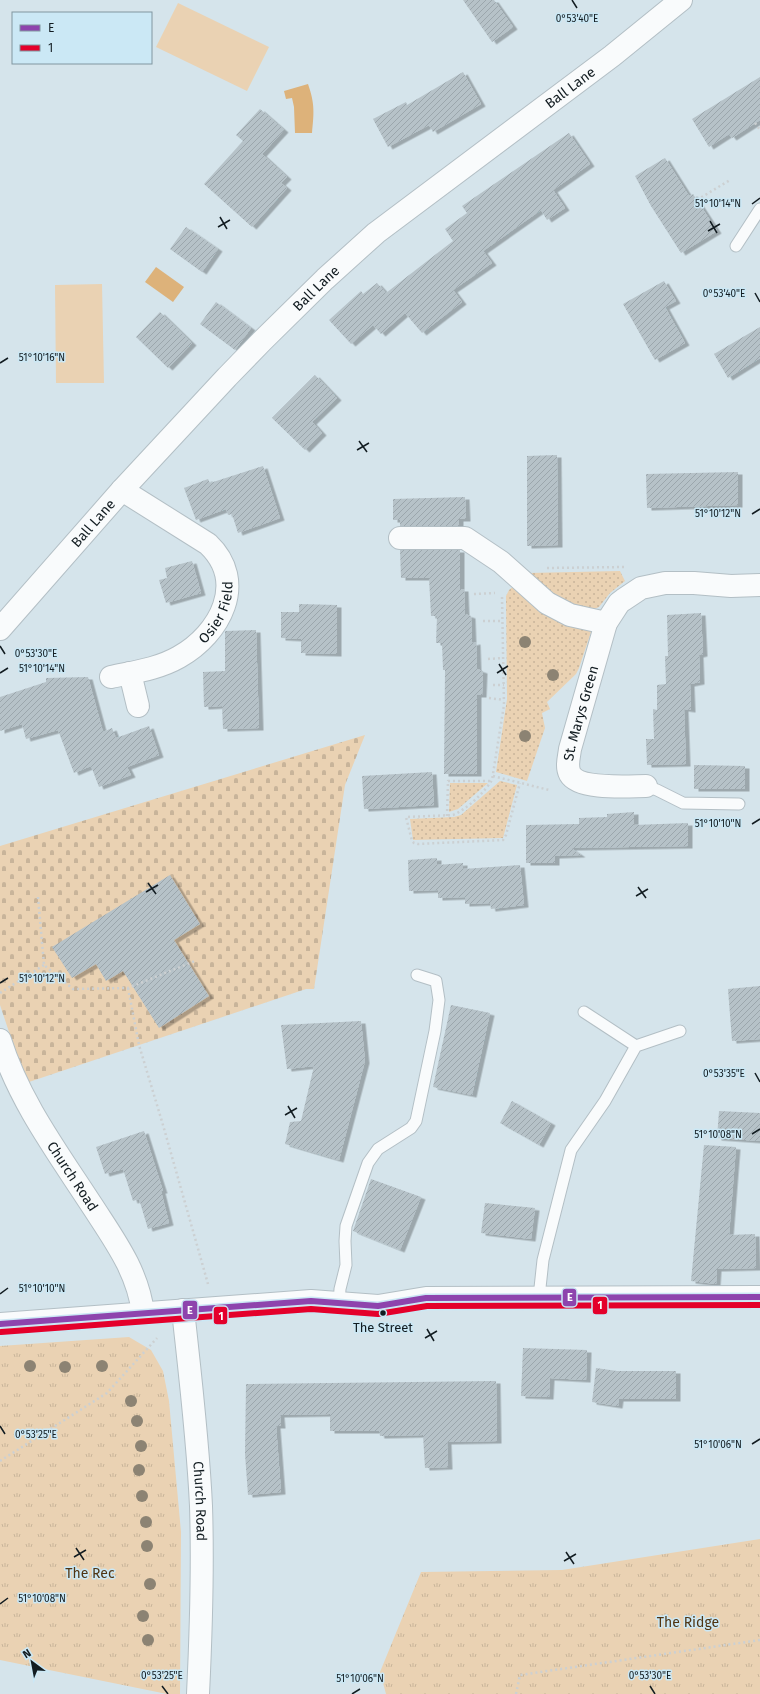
<svg xmlns="http://www.w3.org/2000/svg" width="760" height="1694" viewBox="0 0 760 1694" font-family="'Fira Sans',sans-serif">
<style>
.grass{fill:url(#grass-dots)}
.cemetery{fill:url(#cemetery-stones)}
.park{fill:url(#park-tufts)}
.pitch{fill:#ead2b3}
.water{fill:#ddb27a}
.building{fill:url(#building-hatch);filter:url(#shadow)}
.lines{fill:none;stroke-linecap:round;stroke-linejoin:round}
.service-casing{stroke:#b3bfc5;stroke-width:13}
.minor-casing{stroke:#b3bfc5;stroke-width:24}
.path{stroke:#ccd0d2;stroke-width:2.5;stroke-dasharray:2 3;stroke-linecap:butt}
.service{stroke:#f9fbfc;stroke-width:11}
.minor{stroke:#f9fbfc;stroke-width:22}
.bus-1-casing{stroke:#cbe8f5;stroke-width:9}
.bus-2-casing{stroke:#cbe8f5;stroke-width:9}
.bus-1{stroke:#8e44ad;stroke-width:6}
.bus-2{stroke:#e4002b;stroke-width:6}
.tree{fill:#8c8373}
.ticks{fill:none;stroke:#121c21;stroke-width:1.5}
.bus-dot{fill:#121c21;stroke:#cbe8f5;stroke-width:1.5}
.labels{text-anchor:middle;dominant-baseline:central;stroke-width:3;stroke-linejoin:round;paint-order:stroke}
.bus-label{font-size:13px;fill:#121c21;stroke:#cbe8f5}
.street-label{font-size:14px;fill:#121c21;stroke:#cbe8f5}
.park-label{font-size:14px;fill:#503411;stroke:#cbe8f5}
.ticks-label{font-size:10px;text-anchor:middle;fill:#121c21;stroke:#cbe8f5;stroke-width:3;stroke-linejoin:round;paint-order:stroke}
.line-badge{stroke:#cbe8f5;stroke-width:1.5}
.badge-label{font-size:11px;text-anchor:middle;font-weight:bold;fill:#fff}
</style>
<defs>
<pattern id="grass-dots" width="8" height="8" patternUnits="userSpaceOnUse"><rect width="8" height="8" fill="#ead2b3"/><path d="M2 2h.1M6 6h.1" fill="none" stroke="#c8b49a" stroke-width="1.8" stroke-linecap="round"/></pattern>
<pattern id="cemetery-stones" width="16" height="16" patternUnits="userSpaceOnUse"><rect width="16" height="16" fill="#ead2b3"/><path d="M2 7V4a2 2 0 0 1 4 0v3zM10 15v-3a2 2 0 0 1 4 0v3z" fill="#c8b49a"/></pattern>
<pattern id="park-tufts" width="24" height="20" patternUnits="userSpaceOnUse"><rect width="24" height="20" fill="#ead2b3"/><path d="M3 7l-1-3M5 7V3M7 7l1-3M15 17l-1-3M17 17v-4M19 17l1-3" fill="none" stroke="#c8b49a"/></pattern>
<pattern id="building-hatch" width="6" height="6" patternUnits="userSpaceOnUse"><rect width="6" height="6" fill="#b6c2c8"/><path d="M-1 1l2-2M0 6l6-6M5 7l2-2" fill="none" stroke="#9ba6ac"/></pattern>
<filter id="shadow"><feDropShadow dx="4.5" dy="2.5" stdDeviation="0" flood-color="#0004"/></filter>
</defs>
<rect width="100%" height="100%" fill="#d5e4eb"/>
<!-- grass -->
<g class="grass">
<path d="M620,571L625,581L610,593L599,607L592,610L565,604L528,573Z"/>
<path d="M515,585L591,630V632L579,668L576,674L547,702L550,709L542,713L545,728L527,781L496,772L507,699L506,596L509,590Z"/>
<path d="M500,781L517,785L503,838L413,840L410,819L454,817L461,815Z"/>
<path d="M450,783H488L458,809L449,812Z"/>
</g>
<!-- cemetery -->
<path class="cemetery" d="M365,735L345,785L314,989H306L26,1083L0,1005V846Z"/>
<!-- park -->
<g class="park">
<path d="M129,1337L151,1350L163,1371L169,1401L181,1532L180,1694H167L0,1660V1346Z"/>
<path d="M760,1539V1694H386L380,1672L421,1572L562,1570Z"/>
</g>
<!-- pitch -->
<g class="pitch">
<path d="M178,3L269,47L247,91L156,47Z"/>
<path d="M102,284L104,383H56L55,285Z"/>
</g>
<!-- water -->
<g class="water">
<path d="M308,84C315,104 314,113 312,133H295L294,107L292,98L286,99L284,91Z"/>
<path d="M156,267L184,287L173,302L145,282Z"/>
</g>
<!-- building -->
<g class="building">
<path d="M463,0H494L513,27L492,42Z"/>
<path d="M463,72L481,104L433,132L429,125L388,147L373,119L406,102L407,105Z"/>
<path d="M760,77V120L732,138L729,134L709,147L692,119Z"/>
<path d="M260,109L284,130L262,154L287,177L281,183L287,188L252,227L204,184L243,141L236,135Z"/>
<path d="M569,133L590,164L553,190L565,208L547,220L541,210L483,251L492,263L453,290L462,302L422,333L405,313L381,334L373,325L351,344L329,320L361,291L363,294L377,283L386,293L453,241L445,229L467,213L462,206Z"/>
<path d="M665,158L689,196L693,194L717,231L681,253L651,206L635,176Z"/>
<path d="M186,227L218,249L202,272L170,249Z"/>
<path d="M664,281L676,301L665,307L685,343L655,360L623,304Z"/>
<path d="M216,302L251,328L235,350L200,324Z"/>
<path d="M160,312L192,343L168,368L136,337Z"/>
<path d="M760,327V358L728,378L714,354Z"/>
<path d="M315,375L337,398L312,422L322,433L305,450L272,418Z"/>
<path d="M557,455L558,545L527,546V456Z"/>
<path d="M263,466L280,518L238,533L232,514L228,515L226,509L196,520L184,488L208,479L210,483Z"/>
<path d="M738,472V505L647,508L646,474Z"/>
<path d="M465,497L466,519H459V526H400V520H393V499Z"/>
<path d="M400,550H460V589H464L465,614L471,616L472,643L476,642L477,669L483,671L482,695H477V774H444L445,670H443L442,643H436L437,616H431L429,578H401Z"/>
<path d="M192,561L201,593L166,603L159,580L167,578L165,568Z"/>
<path d="M299,604L337,605V654L301,653V639L281,638V612H299Z"/>
<path d="M701,613L703,654L699,655L700,682L690,684L691,710L684,709L686,764L647,765L646,739H654L653,709L657,710V685L666,684L665,656H668L667,615Z"/>
<path d="M256,630L259,728L223,729L222,706L204,707L203,672L225,671V631Z"/>
<path d="M88,677L103,732L112,728L116,738L149,726L159,755L127,767L131,775L99,787L91,766L74,773L58,730L26,739L22,724L0,731V697L46,682V678Z"/>
<path d="M694,765L745,766V789H694Z"/>
<path d="M432,772L434,805L364,809L362,776Z"/>
<path d="M634,812V825L688,823V846L571,848L581,855L555,856V863H526V825L579,824V818L607,817V814Z"/>
<path d="M437,858V865L463,863V869L520,865L524,905L491,909L490,903L465,904V897L438,898V890L409,891L408,860Z"/>
<path d="M170,875L200,924L174,940L209,996L159,1028L123,971L106,981L96,964L72,978L52,947Z"/>
<path d="M760,986V1039L732,1041L728,989Z"/>
<path d="M451,1005L490,1013L472,1095L433,1087Z"/>
<path d="M361,1021L365,1061L339,1160L285,1144L290,1122L301,1121L314,1066L287,1069L281,1025Z"/>
<path d="M512,1101L551,1123L539,1145L500,1123Z"/>
<path d="M719,1111L760,1113V1141L717,1138Z"/>
<path d="M144,1131L163,1191H161L169,1223L148,1229L139,1199L133,1201L123,1169L105,1174L96,1147Z"/>
<path d="M704,1145L736,1147L729,1235L755,1234L756,1268L717,1269L716,1284L691,1281Z"/>
<path d="M371,1179L421,1197L400,1250L353,1231Z"/>
<path d="M485,1203L535,1208L531,1239L481,1233Z"/>
<path d="M523,1348L587,1350L586,1380L550,1378L549,1397L521,1396Z"/>
<path d="M596,1368L617,1371H676V1399H619L618,1406L592,1402Z"/>
<path d="M496,1381L497,1441L447,1442L448,1467L425,1468L423,1435L380,1436L379,1431H330V1414L280,1415L281,1426H276L281,1492L248,1495L245,1454L246,1384Z"/>
</g>
<g class="lines">
<defs>
<g id="service">
<path d="M736,246L760,209"/>
<path d="M646,786L657,790L683,803L739,804"/>
<path d="M584,1012L636,1046"/>
<path d="M539,1297L543,1260L571,1150L605,1101L636,1046L680,1031"/>
<path d="M339,1304L340,1289L346,1265L345,1241L346,1226L368,1163L378,1149L411,1128L416,1121L435,1031L439,1000L436,981L417,975"/>
</g>
<g id="minor">
<path d="M400,538H465L501,562L547,603L570,615L606,623"/>
<path id="s1" d="M0,629L122,490L227,377L262,341L325,279L376,233L612,56L681,0"/>
<path d="M130,673L138,706"/>
<path id="s2" d="M111,677C134,672 158,669 179,657C220,634 248,582 208,544L122,490"/>
<path id="s3" d="M646,786C629,786 579,790 570,774C566,766 569,758 570,749L606,623L619,603L623,600L641,588L665,583H694L731,586L760,585"/>
<path id="s4" d="M0,1040C19,1101 58,1153 93,1207C115,1241 138,1272 143,1313"/>
<path id="s5" d="M183,1310C190,1375 198,1440 201,1506C203,1568 201,1632 198,1694"/>
<path d="M0,1324L311,1301L378,1306L426,1298L760,1297"/>
</g>
</defs>
<!-- service casing -->
<use href="#service" class="service-casing"/>
<!-- minor casing -->
<use href="#minor" class="minor-casing"/>
<!-- path -->
<g class="path">
<path d="M755,123L760,130"/>
<path d="M697,200L730,180"/>
<path d="M547,568L624,567"/>
<path d="M474,594L495,593"/>
<path d="M502,597L504,705L492,780C484,793 467,809 453,815L406,817L412,841L414,843L418,844L503,840L506,835L520,783"/>
<path d="M483,621H502"/>
<path d="M488,659L503,658"/>
<path d="M493,685H504"/>
<path d="M489,698L504,700"/>
<path d="M493,776L549,790"/>
<path d="M447,816L448,781H491"/>
<path d="M38,897L44,965L73,989L128,988L195,961"/>
<path d="M128,988L139,1045L163,1125L208,1284"/>
<path d="M0,993L44,965"/>
<path d="M0,1461L107,1393L157,1338"/>
<path d="M516,1694L520,1675L760,1640"/>
</g>
<!-- service -->
<use href="#service" class="service"/>
<!-- minor -->
<use href="#minor" class="minor"/>
<defs>
<path id="bus-1" d="M0,1324L311,1301L378,1306L426,1298L760,1297"/>
<path id="bus-2" d="M1,1332L311,1309L378,1314L427,1306L760,1305"/>
</defs>
<!-- bus-1 casing -->
<use href="#bus-1" class="bus-1-casing"/>
<!-- bus-2 casing -->
<use href="#bus-2" class="bus-2-casing"/>
<!-- bus-1 -->
<use href="#bus-1" class="bus-1"/>
<!-- bus-2 -->
<use href="#bus-2" class="bus-2"/>
</g>
<!-- trees -->
<g class="tree">
<circle cx="525" cy="642" r="6"/>
<circle cx="553" cy="675" r="6"/>
<circle cx="525" cy="736" r="6"/>
<circle cx="30" cy="1366" r="6"/>
<circle cx="102" cy="1366" r="6"/>
<circle cx="65" cy="1367" r="6"/>
<circle cx="131" cy="1401" r="6"/>
<circle cx="137" cy="1421" r="6"/>
<circle cx="141" cy="1446" r="6"/>
<circle cx="139" cy="1470" r="6"/>
<circle cx="142" cy="1496" r="6"/>
<circle cx="146" cy="1522" r="6"/>
<circle cx="147" cy="1546" r="6"/>
<circle cx="150" cy="1584" r="6"/>
<circle cx="143" cy="1616" r="6"/>
<circle cx="148" cy="1640" r="6"/>
</g>
<!-- ticks -->
<path class="ticks" d="M572,0L577,8M752,204L760,198M220,217L227,229M710,221L717,233M218,227L230,220M708,231L720,224M755,293L760,302M0,363L8,358M359,441L367,452M357,450L369,443M752,514L760,509M0,646L5,654M499,664L506,675M0,673L8,668M497,673L508,666M752,824L760,819M148,883L156,894M638,887L646,898M146,892L158,885M636,896L648,889M0,983L8,978M755,1073L760,1082M288,1106L295,1118M285,1115L297,1108M752,1134L760,1129M0,1294L8,1288M427,1329L434,1341M425,1338L437,1331M0,1426L5,1434M752,1444L760,1439M76,1548L84,1560M566,1552L574,1564M74,1557L86,1550M564,1561L576,1554M0,1604L8,1598M162,1686L168,1694M650,1686L655,1694M352,1694L360,1689"/>
<!-- markers -->
<circle class="bus-dot" cx="383" cy="1313" r="3.5"/>
<g class="labels">
<!-- bus labels -->
<g class="bus-label">
<text x="383" y="1327">The Street</text>
</g>
<!-- street labels -->
<g class="street-label">
<text stroke="none"><textPath href="#s1" startOffset="789">Ball Lane</textPath></text>
<text stroke="none"><textPath href="#s1" startOffset="465">Ball Lane</textPath></text>
<text stroke="none"><textPath href="#s1" startOffset="141">Ball Lane</textPath></text>
<text stroke="none"><textPath href="#s2" startOffset="132">Osier Field</textPath></text>
<text stroke="none"><textPath href="#s3" startOffset="142">St. Marys Green</textPath></text>
<text stroke="none"><textPath href="#s4" startOffset="155">Church Road</textPath></text>
<text stroke="none"><textPath href="#s5" startOffset="192">Church Road</textPath></text>
</g>
<!-- park labels -->
<g class="park-label">
<text x="90" y="1573">The Rec</text>
<text x="688" y="1622">The Ridge</text>
</g>
</g>
<g class="ticks-label">
<text x="577" y="22">0°53'40"E</text>
<text x="718" y="207">51°10'14"N</text>
<text x="724" y="297">0°53'40"E</text>
<text x="42" y="361">51°10'16"N</text>
<text x="718" y="517">51°10'12"N</text>
<text x="36" y="657">0°53'30"E</text>
<text x="42" y="672">51°10'14"N</text>
<text x="718" y="827">51°10'10"N</text>
<text x="42" y="982">51°10'12"N</text>
<text x="724" y="1077">0°53'35"E</text>
<text x="718" y="1138">51°10'08"N</text>
<text x="42" y="1292">51°10'10"N</text>
<text x="36" y="1438">0°53'25"E</text>
<text x="718" y="1448">51°10'06"N</text>
<text x="42" y="1602">51°10'08"N</text>
<text x="162" y="1679">0°53'25"E</text>
<text x="650" y="1679">0°53'30"E</text>
<text x="360" y="1682">51°10'06"N</text>
</g>
<g class="line-badge">
<rect x="562" y="1288" width="15" height="19" rx="4" fill="#8e44ad"/>
<rect x="592" y="1296" width="16" height="19" rx="4" fill="#e4002b"/>
<rect x="182" y="1300" width="16" height="20" rx="4" fill="#8e44ad"/>
<rect x="213" y="1306" width="15" height="19" rx="4" fill="#e4002b"/>
</g>
<g class="badge-label">
<text x="570" y="1301">E</text>
<text x="600" y="1309">1</text>
<text x="190" y="1314">E</text>
<text x="221" y="1320">1</text>
</g>
<!-- legend -->
<rect x="12" y="12" width="140" height="52" fill="#cbe8f5" stroke="#8196a0"/>
<rect x="20" y="25" width="20" height="6" fill="#8e44ad" stroke="#8196a0"/>
<text x="48" y="32" font-size="12" fill="#121c21">E</text>
<rect x="20" y="45" width="20" height="6" fill="#e4002b" stroke="#8196a0"/>
<text x="48" y="52" font-size="12" fill="#121c21">1</text>
<!-- north arrow -->
<g transform="translate(32 1662) rotate(328)" stroke="#cbe8f5" stroke-width="3" paint-order="stroke">
<path d="M0-3L7 15L0 10L-7 15Z" fill="#121c21"/>
<text y="-6" font-size="11" font-weight="bold" text-anchor="middle" fill="#121c21">N</text>
</g>
</svg>
